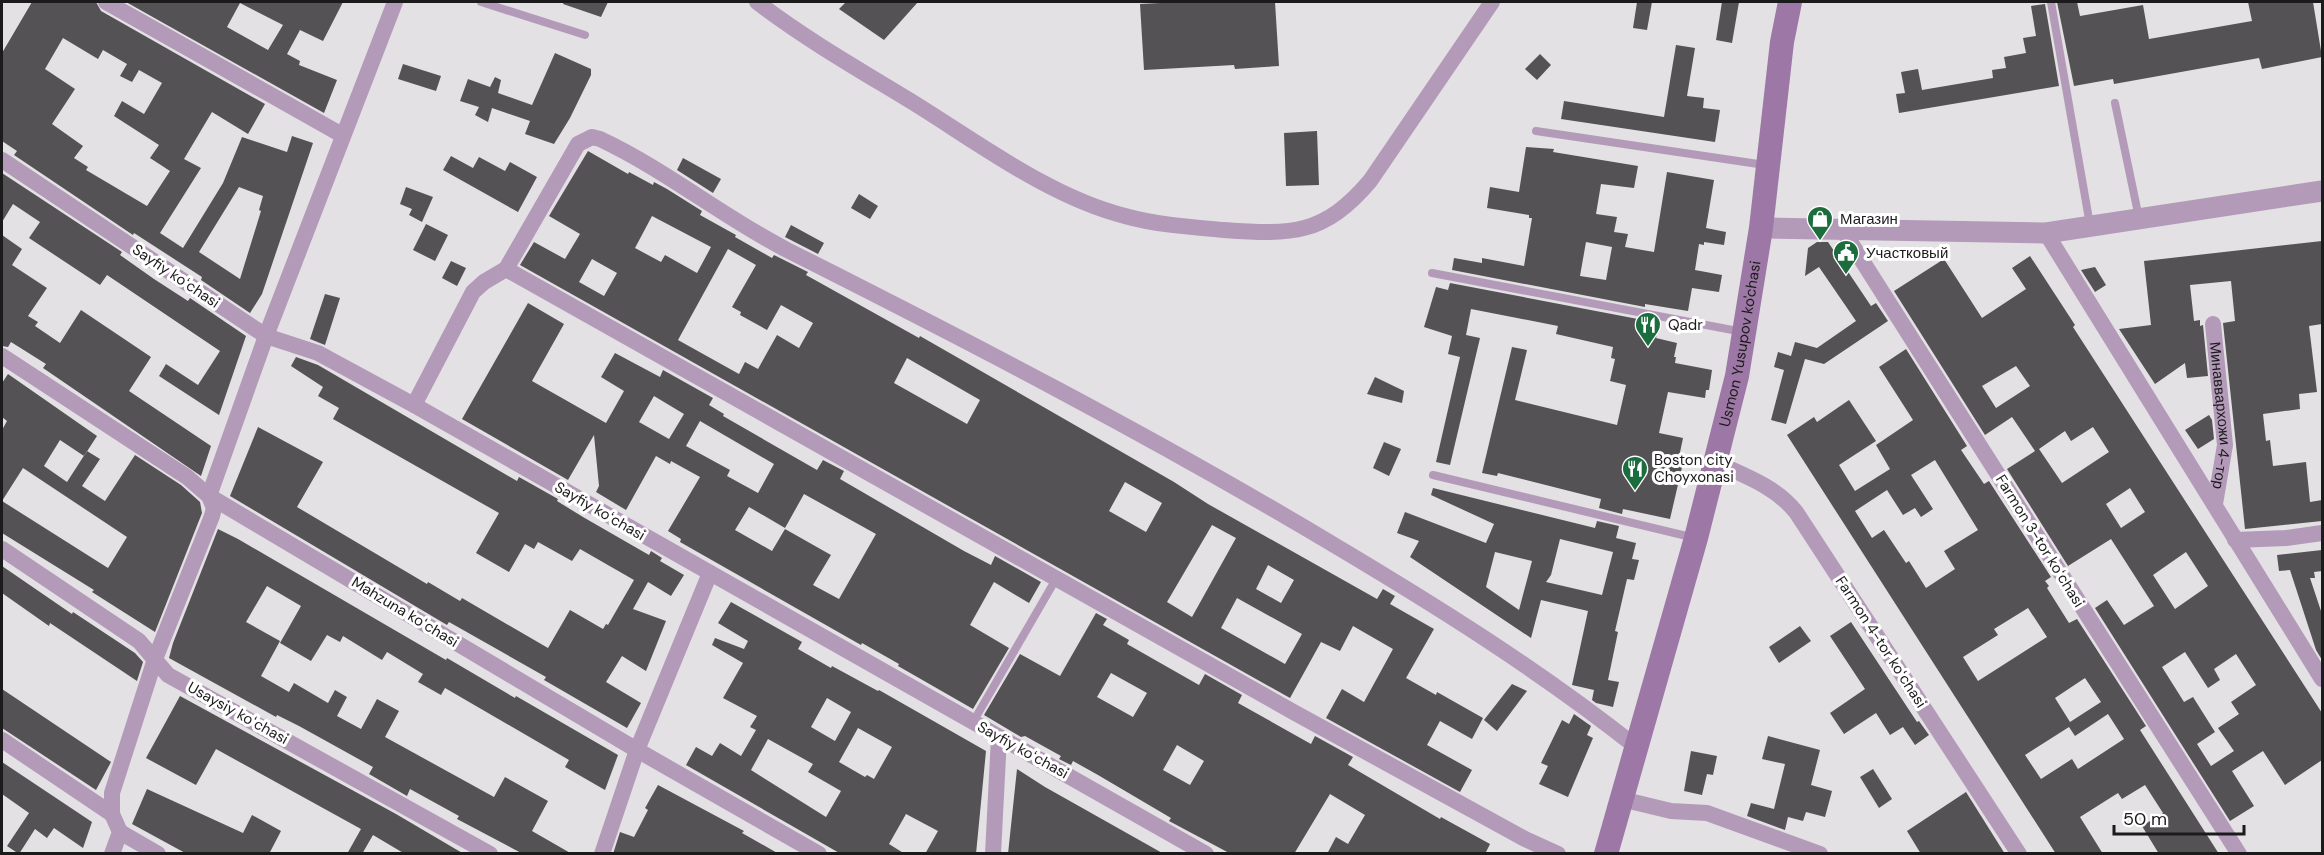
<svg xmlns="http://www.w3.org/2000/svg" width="2324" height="855" viewBox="0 0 2324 855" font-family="'DM Sans',sans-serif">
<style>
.building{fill:#545254;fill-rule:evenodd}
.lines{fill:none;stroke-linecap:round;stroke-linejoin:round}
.service{stroke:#b49ab9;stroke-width:8}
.minor{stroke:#b49ab9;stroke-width:16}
.tertiary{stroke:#b49ab9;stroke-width:21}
.secondary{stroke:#9d77a5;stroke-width:24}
.labels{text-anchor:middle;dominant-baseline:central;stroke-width:6;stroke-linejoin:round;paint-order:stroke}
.poi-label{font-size:15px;fill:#1b1b1c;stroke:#fff;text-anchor:start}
.street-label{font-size:15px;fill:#1b1b1c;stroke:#fff}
</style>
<rect width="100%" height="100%" fill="#e3e1e4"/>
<!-- building -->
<g class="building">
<path d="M32,2H96L101,11L265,104L248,134L212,112L184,159L201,168L160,233L183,248L223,183L242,137L287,152L292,136L313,143L262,294L250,313L201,280L202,277L134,233L133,235L14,155L17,151L2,141V53ZM63,38L98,59L103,50L127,64L120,76L132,82L139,70L162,83L144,114L122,101L114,116L159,145L150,158L170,171L147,206L86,170L88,167L74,158L83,146L52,124L75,89L45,69ZM239,187L263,196L259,210L261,211L240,279L199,252Z"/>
<path d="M126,2H343L323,41L300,30L287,54L300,61L299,65L337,80L324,113ZM240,3L283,25L268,50L227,27Z"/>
<path d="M564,2H608L601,17L563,4Z"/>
<path d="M846,2H918L884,40L839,9Z"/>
<path d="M1180,2H1275L1279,66L1235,69L1234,65L1144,70L1140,4Z"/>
<path d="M1637,2H1652L1647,30L1633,28Z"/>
<path d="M1722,2H1739L1732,43L1716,40Z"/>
<path d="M2057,2H2077L2080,16L2143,5L2149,39L2252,21L2248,2H2313L2322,57L2262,69L2259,58L2114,84L2113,79L2074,86Z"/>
<path d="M2045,4L2059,86L1899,113L1896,94L1905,93L1901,72L1918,69L1922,90L1993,78L1992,70L2006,68L2004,57L2026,53L2023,38L2036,36L2031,6Z"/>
<path d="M1676,45L1695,48L1687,96L1704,98L1703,108L1720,110L1715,142L1561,119L1564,101L1664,117Z"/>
<path d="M555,53L591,69V75L570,118L554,144L525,134L530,121L492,108L488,122L475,115L479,107L460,101L468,79L490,87L495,77L501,80L498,93L532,105Z"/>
<path d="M1540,54L1551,65L1537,80L1525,69Z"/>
<path d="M403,64L441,76L436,91L398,79Z"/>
<path d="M1317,131L1319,185L1286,186L1284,133Z"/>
<path d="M1526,147L1554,149L1553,152L1638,166L1634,188L1601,184L1596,214L1617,217L1614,232L1628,234L1625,247L1654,252L1667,172L1714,180L1706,228L1726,232L1724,245L1704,242V245L1699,244L1695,270L1722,275L1719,292L1692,288L1688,311L1645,304V307L1452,270L1454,258L1482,263V258L1524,266L1532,218H1529V215L1487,208L1490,187L1519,192ZM1586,242L1612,247L1606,280L1580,276Z"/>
<path d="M588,151L628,174L629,172L653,185L654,182L667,189L702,211L700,215L736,235L735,237L772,258L774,255L808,272L806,275L919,338L920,336L1174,482L1208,504L1377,599L1383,589L1395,596L1390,604L1434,629L1406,678L1436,695L1437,692L1483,718L1472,739L1440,721L1427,745L1472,770L1460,792L1326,718L1342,689L1364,702L1393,649L1353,626L1340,651L1321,642L1290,698L520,265L534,242L565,259L580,234L549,216ZM652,216L711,247L697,273L665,255L661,262L635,248ZM728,249L756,265L732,307L741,312L740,315L767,330L781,305L813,323L799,348L777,335L758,369L745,362L739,374L678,340ZM592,259L617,273L604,296L579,282ZM907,358L980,400L967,424L894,383ZM1125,482L1162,503L1146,532L1109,511ZM1212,525L1236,538L1192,617L1167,602ZM1268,565L1294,580L1281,603L1256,589ZM1237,598L1302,634L1285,664L1221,628Z"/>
<path d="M451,156L473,168L479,157L505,171L510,162L537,177L518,212L443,170Z"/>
<path d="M683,158L721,179L713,193L677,170Z"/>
<path d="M2,173L122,252L120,255L154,279L188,301L190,298L246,336L219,415L159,376L166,364L198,385L220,351L107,275L100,285L29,238L40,222L13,204L2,222Z"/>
<path d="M406,187L433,197L422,222L409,215L412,209L400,204Z"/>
<path d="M859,194L878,206L870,219L851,208Z"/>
<path d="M426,224L448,235L435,261L413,250Z"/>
<path d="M791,225L824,243L818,254L785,237Z"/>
<path d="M2,235L22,249L12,265L47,288L28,316L38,322L35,326L60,343L81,310L151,357L129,391L211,446L201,476L43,368L46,364L11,342L8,347L2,346Z"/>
<path d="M2322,241V324L2309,326L2317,392L2299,394L2300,409L2263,414L2266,441L2270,440L2273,466L2306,462L2310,502L2322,500V521L2245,529L2223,323L2235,321L2231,281L2190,285L2194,321L2200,320V326L2203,325L2208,376L2187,378L2185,363L2155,384L2119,329L2151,325L2144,261Z"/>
<path d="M1817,242H1828L1871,306L1876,303L1888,321L1824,364L1805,359L1786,424L1771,420L1784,370L1774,367L1778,352L1791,356L1795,342L1817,348L1856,321L1819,267L1805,276L1808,248Z"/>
<path d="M2030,256L2075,325L2073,327L2322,713V760L2285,785L2263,751L2232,771L2254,806L2230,821L2095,608L2107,600L2124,625L2154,606L2111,539L2068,566L2007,469L2035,451L2012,417L1985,435L1894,291L1944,259L1982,318L2026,289L2012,268ZM2016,366L2030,386L1996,408L1982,386ZM2093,427L2109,452L2062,483L2039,449L2065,431L2071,441ZM2130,488L2145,512L2121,528L2106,504ZM2186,552L2208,586L2175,609L2153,575ZM2185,652L2208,688L2220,680L2214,669L2236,654L2256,685L2231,702L2239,714L2218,728L2234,751L2211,766L2197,744L2215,732L2193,697L2184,702L2162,667Z"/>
<path d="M451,261L466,268L457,286L442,278Z"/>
<path d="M2095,267L2106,285L2095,292L2081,270Z"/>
<path d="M1450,283L1643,320L1641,331L1657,334L1656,338L1677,343L1674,357H1676L1675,363L1712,370L1709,390H1706L1705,398L1668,392L1659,433L1683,438L1678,462L1683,463L1670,519L1623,509L1622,514L1599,508L1601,499L1498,473L1497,476L1482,473L1512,347L1527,350L1515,400L1617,425L1626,385L1610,381L1615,359L1611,358L1613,347L1556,334L1558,326L1471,309L1466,335L1480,338L1450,465L1436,462L1460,357L1448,354L1452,336L1424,327L1436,287L1448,290Z"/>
<path d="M325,294L340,298L325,345L310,339Z"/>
<path d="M528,303L564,324L532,381L606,423L624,391L601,377L615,353L660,377L663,370L713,398L709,405L724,414L723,416L817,470L823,460L844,471L840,479L964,551L991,565L995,556L1041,582L1029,603L994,582L970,625L1009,648L973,709L898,666L899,664L862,643L861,645L680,542L681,539L668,531L700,477L671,461L670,464L656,456L626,510L596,492L599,486L594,435L568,480L462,419ZM654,396L684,414L669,439L639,422ZM700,421L774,464L758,493L727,476L730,470L686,446ZM804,494L876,534L839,599L813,585L831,555L785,529L772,551L735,530L749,507L785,528Z"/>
<path d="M1906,349L1967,446L1961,450L1984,484L1989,481L2051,577L2045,581L2049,586L2047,588L2069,623L2077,619L2146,726L2140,730L2219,854H2159L2142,826L2163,813L2145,785L2122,799L2118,793L2080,817L2103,854H2056L1787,435L1814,417L1817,422L1849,400L1876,441L1839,465L1855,491L1890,469L1876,445L1913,420L1879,367ZM1935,460L1978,530L1944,551L1955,569L1926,588L1909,561L1906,563L1884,530L1872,538L1855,511L1887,490L1903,515L1915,508L1921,517L1933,509L1911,475ZM2028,608L2047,637L1978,681L1963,657L1998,635L1994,629ZM2085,678L2101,702L2070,722L2055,698ZM2108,714L2124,739L2078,769L2072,759L2041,779L2025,755L2069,727L2075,736Z"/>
<path d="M296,357L318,365L517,481L519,477L558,499L557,501L583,517L649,555L651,551L662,558L660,561L684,575L671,596L648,582L633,609L666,621L646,671L622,656L606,682L641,703L627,728L544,680L546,677L449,622L447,625L230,496L258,427L323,462L297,507L427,584L428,582L460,601L462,598L548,648L570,610L603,629L606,624L608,625L634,580L580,549L572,561L538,542L534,549L525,544L509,572L476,553L499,513L333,419L339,408L318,396L323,387L291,366Z"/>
<path d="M8,374L97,436L84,456L60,440L44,466L67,482L87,451L100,459L82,486L105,501L135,455L181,485L200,502L202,513L155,632L92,592L94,590L2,533V430L7,421L2,417V383ZM23,468L127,537L108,568L2,501Z"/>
<path d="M1375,377L1404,391L1402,403L1367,394Z"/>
<path d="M2209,415L2212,420L2214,439L2198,449L2185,430Z"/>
<path d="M1384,442L1401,449L1389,476L1373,468Z"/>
<path d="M1433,488L1595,528L1597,521L1619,526L1616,538L1636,543L1632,559L1639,560L1634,580L1627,579L1615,631L1618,632L1608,680L1619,682L1613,707L1596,703L1592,700L1594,690L1572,685L1588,611L1541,600L1531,638L1410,557L1419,541L1397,533L1405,512L1486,543L1494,524L1431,495ZM1560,539L1613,552L1602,595L1546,582L1551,575ZM1495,552L1532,561L1519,610L1486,587Z"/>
<path d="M218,529L238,539L446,660L447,658L515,698L516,696L618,755L605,790L565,767L569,760L445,688L441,695L418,682L423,674L387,652L382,660L343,636L340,642L327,635L311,661L280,643L301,606L267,586L246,622L280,641L261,676L289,692L294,683L328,703L335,690L347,697L337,716L361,729L377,699L399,711L385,737L494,797L505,777L548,801L532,831L572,854H523L457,819L459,816L410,789L407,796L369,774L373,767L299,726L277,715L276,717L169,658L173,643Z"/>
<path d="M2322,550V571L2314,572L2315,578H2310L2322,614V660L2316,650L2290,570L2279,571L2277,555Z"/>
<path d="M2,566L72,614L73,612L135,653L143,662L137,681L50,623L49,626L2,593Z"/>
<path d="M731,602L802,642L798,649L831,668L832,666L878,691L879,690L986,751L976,854H925L938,831L906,814L889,844L905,854H841L686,765L696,747L712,756L720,743L741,756L756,730L750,727L757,716L723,698L743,663L712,645L715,638L744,649L748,641L718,623ZM827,698L851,712L835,741L811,727ZM858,728L892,747L874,779L867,775L865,777L839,762ZM768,739L813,764L808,772L841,791L826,817L751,770Z"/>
<path d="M1096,613L1107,619L1103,625L1129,640L1127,644L1199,685L1205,674L1242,695L1238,703L1311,744L1315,736L1353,757L1348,765L1440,819L1441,817L1450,822L1490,844L1485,854H1327L1336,837L1348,844L1365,815L1330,794L1294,854H1231L1169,821L1171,818L1098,775L1073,761L1071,765L1059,759L1061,756L1025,736L1021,737L984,715L1020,654L1060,676ZM1111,673L1147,693L1133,717L1097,697ZM1177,745L1204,761L1190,785L1163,770Z"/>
<path d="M1851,622L1917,722L1919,721L1929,735L1915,745L1903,727L1890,735L1876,713L1844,734L1830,713L1865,689L1830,636Z"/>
<path d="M1800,626L1811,641L1779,663L1769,647Z"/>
<path d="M1512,684L1527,691L1497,731L1484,720Z"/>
<path d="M2,689L111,762L96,790L2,728Z"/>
<path d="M180,696L396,814L464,854H405L373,835L362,854H347L361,829L216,749L196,785L146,758Z"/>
<path d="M1574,714L1591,726L1587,735L1593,738L1568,797L1539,784L1548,766L1541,763L1562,720L1569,724Z"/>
<path d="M1768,736L1820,750L1811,785L1832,791L1825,817L1806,812L1803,821L1788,817L1785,830L1747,816L1751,803L1774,809L1785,764L1762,759Z"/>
<path d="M1691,751L1717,756L1713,775L1707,774L1702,795L1684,791Z"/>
<path d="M2,762L92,822L83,848L54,828L47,838L35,829L19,854L7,846L29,813L2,794Z"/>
<path d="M1017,769L1045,787L1164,854H1008Z"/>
<path d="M1873,769L1892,799L1879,808L1860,777Z"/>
<path d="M658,785L744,831L742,833L779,854H613L620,832L634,837L648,810L645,808Z"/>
<path d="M147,789L243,833L252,815L281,831L269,854H187L132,824Z"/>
<path d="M1966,792L2005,854H1921L1907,831Z"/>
</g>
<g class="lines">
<!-- service -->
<g class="service">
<path d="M481,2L585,35"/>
<path d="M2051,2L2090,225"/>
<path d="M2115,103L2139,218"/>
<path d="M1536,131L1765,165"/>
<path d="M1432,273L1743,332"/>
<path d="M1433,475L1695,538"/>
<path d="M973,722L1056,579"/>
</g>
<!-- minor -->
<g class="minor">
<path d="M106,2L342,135"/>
<path d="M757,2C804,38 858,69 909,100C976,141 1049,197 1125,216C1157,225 1191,227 1224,230C1292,235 1324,235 1370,181L1492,2"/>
<path d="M2,160L266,336L318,353L414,405L1206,854"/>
<path d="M1842,229L2239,854"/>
<path d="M2046,233L2322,679"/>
<path d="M506,269L1297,714L1525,839L1558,854"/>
<path id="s1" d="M2213,324L2225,445L2215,504"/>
<path d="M2,356L187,477L209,496L637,750L819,854"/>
<path d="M414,405L473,292L484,282L506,269L578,144L592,137L600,139C666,170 723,217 787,250C970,342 1153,437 1329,542C1435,605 1539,670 1635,746"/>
<path d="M1715,462C1745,476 1775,486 1796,512L2019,854"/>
<path d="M2235,540L2286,538L2322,533"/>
<path d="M2,549L139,641L168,675L490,854"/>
<path d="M2,740L112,814"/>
<path d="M1621,799L1671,811L1707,813L1820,854"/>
<path d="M120,832L158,854"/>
<path d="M112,854L120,832L112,814V793L155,659L212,516L214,508L209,496L266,336L395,2"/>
<path d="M602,854L637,750L710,573"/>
<path d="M993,854L999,737"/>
</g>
<!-- tertiary -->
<path class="tertiary" d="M1761,228L2046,233L2322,191"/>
<!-- secondary -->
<path class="secondary" id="s2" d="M1606,854L1696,538L1737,376L1761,228L1782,42L1790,2"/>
</g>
<!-- icons -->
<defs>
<symbol id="shop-pin" viewBox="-11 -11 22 30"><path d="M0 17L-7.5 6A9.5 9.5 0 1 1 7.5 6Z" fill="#1c6d3d" stroke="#fff"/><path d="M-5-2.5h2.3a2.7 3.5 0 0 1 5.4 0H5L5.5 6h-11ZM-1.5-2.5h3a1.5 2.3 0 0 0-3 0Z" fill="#fff"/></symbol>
<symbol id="civic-pin" viewBox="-11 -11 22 30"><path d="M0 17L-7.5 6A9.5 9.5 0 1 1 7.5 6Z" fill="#1c6d3d" stroke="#fff"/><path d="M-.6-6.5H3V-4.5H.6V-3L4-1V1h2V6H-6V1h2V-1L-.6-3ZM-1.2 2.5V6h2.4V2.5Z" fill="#fff"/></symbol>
<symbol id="restaurant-pin" viewBox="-11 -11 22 30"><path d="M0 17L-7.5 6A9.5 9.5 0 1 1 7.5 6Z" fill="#1c6d3d" stroke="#fff"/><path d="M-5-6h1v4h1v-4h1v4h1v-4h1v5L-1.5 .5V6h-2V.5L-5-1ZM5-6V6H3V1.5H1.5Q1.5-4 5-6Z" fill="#fff"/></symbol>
</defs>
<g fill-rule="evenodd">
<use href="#shop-pin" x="1805" y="204" width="30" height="40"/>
<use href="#civic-pin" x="1831" y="238" width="30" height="40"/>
<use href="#restaurant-pin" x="1633" y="310" width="30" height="40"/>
<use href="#restaurant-pin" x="1620" y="454" width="30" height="40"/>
</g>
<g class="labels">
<!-- poi labels -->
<g class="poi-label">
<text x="1840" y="219">Магазин</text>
<text x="1866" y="253">Участковый</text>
<text x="1668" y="325">Qadr</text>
<text x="1654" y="460">Boston city<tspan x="1654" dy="17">Choyxonasi</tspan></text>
</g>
<!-- street labels -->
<g class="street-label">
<text transform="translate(176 276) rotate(34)">Sayfiy koʻchasi</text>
<text stroke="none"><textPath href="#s2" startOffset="528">Usmon Yusupov ko'chasi</textPath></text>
<text stroke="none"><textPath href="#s1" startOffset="92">Минаввархожи 4-тор</textPath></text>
<text transform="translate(600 511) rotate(30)">Sayfiy koʻchasi</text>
<text transform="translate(2040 541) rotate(58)">Farmon 3-tor koʻchasi</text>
<text transform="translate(405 612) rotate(31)">Mahzuna koʻchasi</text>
<text transform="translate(1881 642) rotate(57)">Farmon 4-tor koʻchasi</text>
<text transform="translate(238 713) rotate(29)">Usaysiy koʻchasi</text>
<text transform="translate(1023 750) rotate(29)">Sayfiy koʻchasi</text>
</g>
</g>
<!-- border -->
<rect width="2324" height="855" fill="none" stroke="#1b1b1c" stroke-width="6"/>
<!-- scale -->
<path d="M2114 825v9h130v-9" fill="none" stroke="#1b1b1c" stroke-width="3"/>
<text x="2123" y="825" font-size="18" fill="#1b1b1c" stroke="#ffffff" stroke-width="4.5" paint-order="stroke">50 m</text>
</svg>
